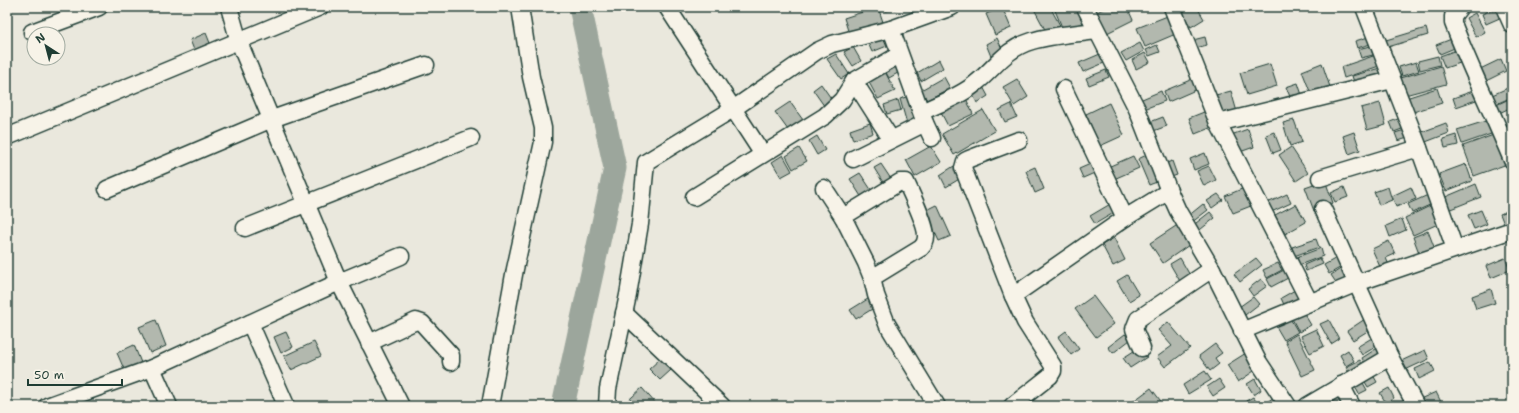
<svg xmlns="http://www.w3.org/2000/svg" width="1519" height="413" viewBox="0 0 1519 413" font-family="'Shantell Sans',sans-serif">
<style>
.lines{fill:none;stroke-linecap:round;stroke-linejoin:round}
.river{stroke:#9ca69c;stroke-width:23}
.building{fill:#b2b8ae;stroke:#1f3d34}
.minor-casing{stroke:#1f3d34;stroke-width:19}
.minor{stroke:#f7f3e8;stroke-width:16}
</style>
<rect width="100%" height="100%" fill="#eae8dd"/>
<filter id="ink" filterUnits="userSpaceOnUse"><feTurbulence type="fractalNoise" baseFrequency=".025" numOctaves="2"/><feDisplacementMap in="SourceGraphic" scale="8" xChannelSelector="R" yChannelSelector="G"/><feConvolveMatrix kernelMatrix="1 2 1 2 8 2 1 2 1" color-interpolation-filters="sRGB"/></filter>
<g filter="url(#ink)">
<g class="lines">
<!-- river -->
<path class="river" d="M563,406L615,168L580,7"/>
</g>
<!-- building -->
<g class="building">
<path d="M878,7L884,25L850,37L844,18Z"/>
<path d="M885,7H900V8L886,11Z"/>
<path d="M1002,7L1011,28L995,35L986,14Z"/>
<path d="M1038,7H1050L1062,29L1049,37L1034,9Z"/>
<path d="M1057,7H1076L1083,23L1064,32L1054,8Z"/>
<path d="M1107,7H1127L1133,20L1101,36L1091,15Z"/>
<path d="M1191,7H1197L1204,19L1191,27L1182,13Z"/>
<path d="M1499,7L1502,17L1486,24L1482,14Z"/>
<path d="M1475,13L1485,32L1476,37L1466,18Z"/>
<path d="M1170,15L1178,33L1145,47L1137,28Z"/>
<path d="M1426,28L1428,35L1388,47L1386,40Z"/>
<path d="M206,33L210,43L194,50L190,40Z"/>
<path d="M1372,36L1374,43L1357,48L1355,41Z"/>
<path d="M883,37L887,46L872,52L868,43Z"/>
<path d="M1205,37L1207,45L1196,48L1193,40Z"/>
<path d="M997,38L1004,53L992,59L986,44Z"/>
<path d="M1454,38L1457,47L1440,54L1436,45Z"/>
<path d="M1140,43L1144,51L1126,61L1121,53Z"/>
<path d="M1157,45L1160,52L1149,56L1146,50Z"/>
<path d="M1370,46L1373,55L1361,58L1358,49Z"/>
<path d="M853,47L861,61L853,66L844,52Z"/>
<path d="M1459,49L1463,62L1445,68L1440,56Z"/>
<path d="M1145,53L1150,62L1136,69L1132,60Z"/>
<path d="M836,54L849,74L841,79L827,59Z"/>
<path d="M1100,54L1104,63L1083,72L1079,63Z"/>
<path d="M1376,55L1379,66L1344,78L1341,67Z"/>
<path d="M1438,56L1440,65L1420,70L1418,61Z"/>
<path d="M897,59L903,70L889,78L883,67Z"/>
<path d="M1501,59L1506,71L1482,83L1476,71Z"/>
<path d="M939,60L943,68L921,81L917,73Z"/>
<path d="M1416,62L1419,71L1402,76L1399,67Z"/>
<path d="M1322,63L1330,87L1311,94L1302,71Z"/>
<path d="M1270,64L1277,86L1247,95L1240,73Z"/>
<path d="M882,66L895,91L878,99L865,75Z"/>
<path d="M1441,66L1446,84L1405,95L1400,78Z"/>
<path d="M1380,68L1382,77L1355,85L1352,76Z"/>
<path d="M1106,70L1109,77L1089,85L1086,78Z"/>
<path d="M944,77L950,88L927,100L921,90Z"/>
<path d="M1195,78L1200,88L1168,102L1164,91Z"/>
<path d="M1017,79L1028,97L1014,106L1003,87Z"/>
<path d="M1298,83L1302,95L1291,99L1286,87Z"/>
<path d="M821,84L835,104L827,110L813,90Z"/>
<path d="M982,85L988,96L977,103L971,91Z"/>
<path d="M1512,86V97L1494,105L1490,96Z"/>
<path d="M1437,88L1442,103L1410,113L1406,98Z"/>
<path d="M1476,90L1479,99L1456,107L1453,98Z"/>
<path d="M1161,91L1165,101L1139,111L1135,102Z"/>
<path d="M1231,91L1237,112L1218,118L1212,96Z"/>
<path d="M964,94L973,114L948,126L938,107Z"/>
<path d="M912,95L920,119L907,124L900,99Z"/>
<path d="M1511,98L1512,107L1497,114L1494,106Z"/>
<path d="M898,100L901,110L887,114L884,105Z"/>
<path d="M790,102L803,120L788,130L775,112Z"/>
<path d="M1109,103L1124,135L1100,146L1086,114Z"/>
<path d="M1380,103L1386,125L1367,130L1361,108Z"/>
<path d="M1011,104L1017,117L1005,122L999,110Z"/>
<path d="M983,110L995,131L954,155L942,134Z"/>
<path d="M1209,110L1215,126L1195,134L1189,118Z"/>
<path d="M1163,117L1167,126L1148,133L1145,124Z"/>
<path d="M1403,117L1407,127L1394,132L1390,122Z"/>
<path d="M1294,120L1302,142L1290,146L1283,123Z"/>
<path d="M1489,120L1494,133L1462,144L1457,130Z"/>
<path d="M870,123L873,133L853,140L850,130Z"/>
<path d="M1446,123L1449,133L1423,143L1419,133Z"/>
<path d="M1248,129L1254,147L1237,153L1231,135Z"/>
<path d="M1408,129L1411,137L1398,141L1395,133Z"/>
<path d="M1274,132L1281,150L1273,153L1266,135Z"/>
<path d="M1354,132L1360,150L1349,154L1343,136Z"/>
<path d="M1499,133L1510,163L1474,176L1463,146Z"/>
<path d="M1456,135L1458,145L1445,148L1443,139Z"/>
<path d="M817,136L825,150L817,155L809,141Z"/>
<path d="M931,146L941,162L915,177L906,160Z"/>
<path d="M1291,147L1308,173L1296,181L1279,155Z"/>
<path d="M799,148L807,161L793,169L786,156Z"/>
<path d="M1151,153L1162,180L1149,185L1138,159Z"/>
<path d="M1205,153L1209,164L1194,170L1190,159Z"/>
<path d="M783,155L792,171L781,177L772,162Z"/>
<path d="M1133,156L1139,168L1114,179L1108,167Z"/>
<path d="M1172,161L1177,175L1166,179L1161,165Z"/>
<path d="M1095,162L1099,171L1083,178L1079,169Z"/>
<path d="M881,164L891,179L884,184L874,168Z"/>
<path d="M1466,164L1472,181L1446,191L1439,174Z"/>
<path d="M954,166L961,178L946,187L940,175Z"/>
<path d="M1209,166L1216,180L1204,186L1197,171Z"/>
<path d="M1035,167L1044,189L1035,193L1026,171Z"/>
<path d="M860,173L872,191L862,198L850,179Z"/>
<path d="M1325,180L1333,203L1314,211L1305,187Z"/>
<path d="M1476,184L1481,197L1448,210L1443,198Z"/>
<path d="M1249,186L1256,204L1233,213L1225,196Z"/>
<path d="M1344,187L1348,197L1335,202L1331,193Z"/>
<path d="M1388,187L1392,200L1379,205L1374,192Z"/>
<path d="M1411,187L1416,199L1396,207L1392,196Z"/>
<path d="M1218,194L1223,200L1212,208L1207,201Z"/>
<path d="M1287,194L1291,203L1267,214L1263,205Z"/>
<path d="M1428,195L1432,204L1412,213L1408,204Z"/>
<path d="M1112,203L1117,211L1095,224L1090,216Z"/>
<path d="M1203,204L1208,210L1191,223L1187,217Z"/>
<path d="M1296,204L1306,222L1285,234L1275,215Z"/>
<path d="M937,205L951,236L939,241L925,211Z"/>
<path d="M1430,206L1438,224L1413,235L1405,218Z"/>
<path d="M1512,209V221L1504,224L1500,214Z"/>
<path d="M1481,210L1487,224L1474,229L1468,215Z"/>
<path d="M1210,212L1215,218L1196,233L1191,227Z"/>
<path d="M1402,219L1406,230L1390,237L1386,226Z"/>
<path d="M1179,224L1192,243L1163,263L1150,243Z"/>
<path d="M1428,231L1436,252L1421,258L1413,237Z"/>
<path d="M1114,238L1125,260L1113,266L1102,245Z"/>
<path d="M1316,239L1319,247L1294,256L1292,247Z"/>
<path d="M1389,241L1395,254L1386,258L1389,265L1381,269L1372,249Z"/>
<path d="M1321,248L1323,256L1299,265L1297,257Z"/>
<path d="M1340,256L1345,265L1329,274L1324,265Z"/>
<path d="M1180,258L1191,277L1181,283L1170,264Z"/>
<path d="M1256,258L1262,265L1240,282L1234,274Z"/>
<path d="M1320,258L1323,264L1306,271L1304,265Z"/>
<path d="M1505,258L1510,270L1491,278L1486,266Z"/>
<path d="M1278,263L1282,270L1267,278L1263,270Z"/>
<path d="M1345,266L1352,279L1339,287L1331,275Z"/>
<path d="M1284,270L1288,278L1271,287L1267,279Z"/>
<path d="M1127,275L1139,295L1129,301L1117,281Z"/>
<path d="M1261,279L1267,286L1253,296L1248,289Z"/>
<path d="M1491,289L1495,303L1476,309L1472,296Z"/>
<path d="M1295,290L1300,299L1285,307L1281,298Z"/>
<path d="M1093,296L1114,324L1096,337L1075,309Z"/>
<path d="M871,297L877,306L856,319L850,310Z"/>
<path d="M1253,297L1259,304L1245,315L1239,307Z"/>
<path d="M1302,310L1311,325L1299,332L1291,317Z"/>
<path d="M1288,315L1298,332L1284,340L1274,323Z"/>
<path d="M1365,319L1371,329L1353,340L1347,331Z"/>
<path d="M156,320L166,346L150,353L139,327Z"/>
<path d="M1329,320L1339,339L1331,344L1320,324Z"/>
<path d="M1168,322L1190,348L1165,367L1157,357L1172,346L1158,330Z"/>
<path d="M1316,329L1324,346L1310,353L1301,336Z"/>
<path d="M1066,331L1079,349L1071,355L1058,337Z"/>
<path d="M286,332L293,347L281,353L274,337Z"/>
<path d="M1125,334L1130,340L1113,353L1108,347Z"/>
<path d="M1297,334L1315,370L1302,376L1285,341Z"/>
<path d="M1375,336L1380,344L1362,355L1357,347Z"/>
<path d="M314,342L321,356L291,370L284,356Z"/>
<path d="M1215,344L1222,353L1215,358L1219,364L1210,371L1199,356Z"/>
<path d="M134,345L143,368L127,376L117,353Z"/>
<path d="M1140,347L1147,357L1130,368L1123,358Z"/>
<path d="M1379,347L1384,354L1366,366L1362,358Z"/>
<path d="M1348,350L1354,361L1346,366L1340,355Z"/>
<path d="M1425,350L1429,359L1403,371L1399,362Z"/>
<path d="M1246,353L1257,369L1238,382L1227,365Z"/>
<path d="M660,359L671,370L660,380L649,369Z"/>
<path d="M1360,360L1365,370L1351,377L1346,367Z"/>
<path d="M1430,362L1435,371L1419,379L1415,369Z"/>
<path d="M1370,370L1377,382L1368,387L1361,375Z"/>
<path d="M1205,371L1211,380L1188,394L1183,385Z"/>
<path d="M1359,376L1367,390L1359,394L1351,380Z"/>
<path d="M1219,379L1225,388L1213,396L1207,387Z"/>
<path d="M1255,379L1261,390L1254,395L1247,384Z"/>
<path d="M642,388L656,404L653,406H622Z"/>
<path d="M1151,388L1163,404L1160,406H1127Z"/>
<path d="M1389,388L1394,398L1386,403L1380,393Z"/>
<path d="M1341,390L1347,401L1338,406H1330L1326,399Z"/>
<path d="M1436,392L1443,406H1423L1420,399Z"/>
<path d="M1277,395L1284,406H1270L1267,402Z"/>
<path d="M1253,397L1258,404L1249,406L1246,401Z"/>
</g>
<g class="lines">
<defs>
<g id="minor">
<path d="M229,7L239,42L339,282L401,406"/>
<path d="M667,7L762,153"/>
<path d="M1085,7L1137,109L1169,191L1178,211L1212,269L1258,361L1288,406"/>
<path d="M1172,7L1218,123L1309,301"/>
<path d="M1364,7L1419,148L1455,249"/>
<path d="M1460,7L1453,16V23C1471,70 1493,114 1512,160"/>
<path d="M1504,7L1512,25"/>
<path d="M891,29L925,123L932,138"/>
<path d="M32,32L99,7"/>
<path d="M854,81L891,139"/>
<path d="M922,112C940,103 961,96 976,83C996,67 1005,49 1032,41C1052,35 1075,34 1096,31"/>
<path d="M1218,123L1392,80"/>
<path d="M7,137L320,7"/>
<path d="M853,159L925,123"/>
<path d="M1320,178L1419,148"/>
<path d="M824,188L843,217L866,263L872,278L876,295L887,324L937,406"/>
<path d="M107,189L272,119L426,65"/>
<path d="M694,197L825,116L842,100L854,81L899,55"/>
<path d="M1323,209L1390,357L1416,406"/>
<path d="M843,217L900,182H906C911,193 927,226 926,237C926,242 924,245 921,248L872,278"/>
<path d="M1125,218L1169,191"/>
<path d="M245,228L471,138"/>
<path d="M1013,296L1125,218L1064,89"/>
<path d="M624,313L722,406"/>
<path d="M250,323L286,405"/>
<path d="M1242,331L1357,283L1512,230"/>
<path d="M369,343L416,321L422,323L451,355V362"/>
<path d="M1142,348L1134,329L1138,319L1212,269"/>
<path d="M152,368L169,406"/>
<path d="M1341,385L1352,406"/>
<path d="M47,406L152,368L339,282L401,256"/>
<path d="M490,406L515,269L543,142V128L531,77L520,7"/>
<path d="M607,406L608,389L628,295L640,224L646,162L733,109L817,51L832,44L891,29L952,7"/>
<path d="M1012,406L1050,376L1053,371V366L1025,322L1013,296L963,168L965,161L969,159L1019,140"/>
<path d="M1307,406L1390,357"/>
</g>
</defs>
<!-- minor casing -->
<use href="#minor" class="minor-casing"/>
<!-- minor -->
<use href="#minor" class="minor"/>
</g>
</g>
<!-- margin -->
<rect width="1519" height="413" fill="none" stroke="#f7f3e8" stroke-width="24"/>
<rect x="12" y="12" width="1495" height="389" fill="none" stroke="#1f3d34" stroke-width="1.5" filter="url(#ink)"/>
<!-- north arrow -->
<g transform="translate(46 46) rotate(324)"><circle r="19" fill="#f7f3e8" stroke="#a1aaa0"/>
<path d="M0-3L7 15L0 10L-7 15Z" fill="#1f3d34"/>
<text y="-6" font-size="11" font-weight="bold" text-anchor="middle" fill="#1f3d34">N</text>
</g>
<!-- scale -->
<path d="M28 379v6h94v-6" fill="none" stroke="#1f3d34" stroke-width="2"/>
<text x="34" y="379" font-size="12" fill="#1f3d34" stroke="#f7f3e8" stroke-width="3" paint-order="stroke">50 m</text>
</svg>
